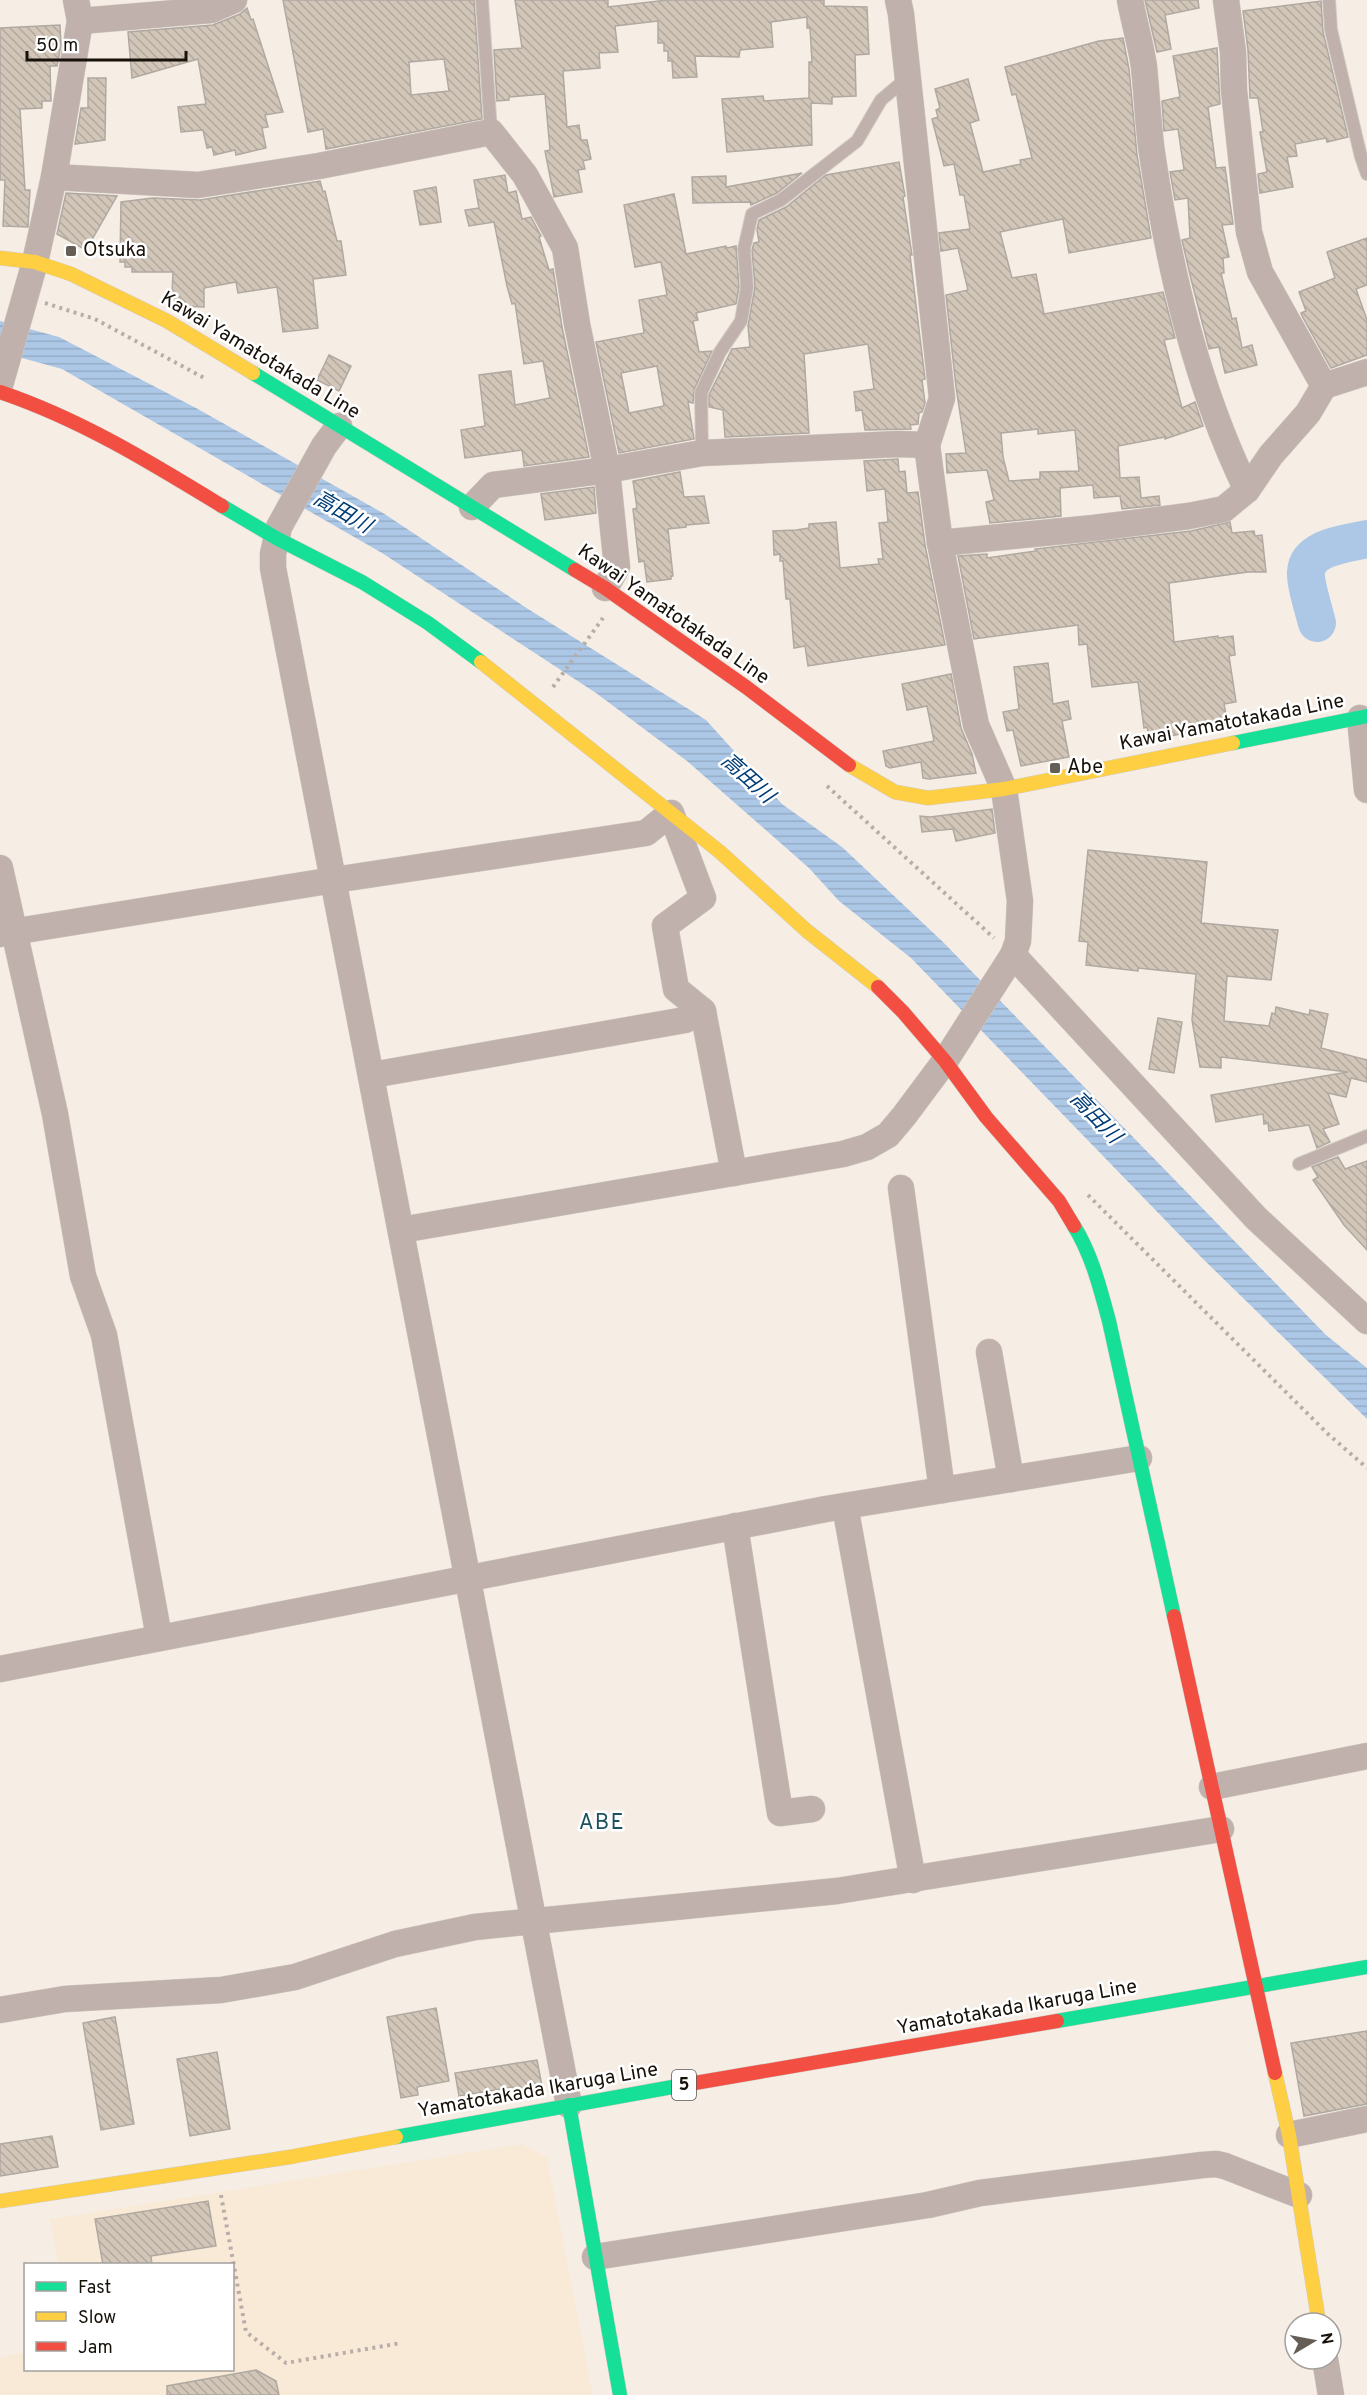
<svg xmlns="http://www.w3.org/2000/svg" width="1367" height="2395" viewBox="0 0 1367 2395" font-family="Overpass,'Noto Sans JP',sans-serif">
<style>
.built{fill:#f9ead7}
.water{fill:url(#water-rules)}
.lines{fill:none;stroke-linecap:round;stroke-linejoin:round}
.river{stroke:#adc8e7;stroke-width:38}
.building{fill:url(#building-back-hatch);stroke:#b0a9a2;stroke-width:1.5;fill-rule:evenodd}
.lane-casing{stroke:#d1cbc4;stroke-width:14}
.street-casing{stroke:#d1cbc4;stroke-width:27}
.fast-casing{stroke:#d1cbc4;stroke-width:15}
.slow-casing{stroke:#d1cbc4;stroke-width:15}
.jam-casing{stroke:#d1cbc4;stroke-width:15}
.path{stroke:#b8ada9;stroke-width:4;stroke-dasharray:3 4.5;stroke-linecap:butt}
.lane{stroke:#c1b1ad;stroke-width:12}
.street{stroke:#c1b1ad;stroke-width:26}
.fast{stroke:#16e098;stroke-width:14}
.slow{stroke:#ffcf43;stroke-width:14}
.jam{stroke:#f24e42;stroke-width:14}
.poi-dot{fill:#655e57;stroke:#fff;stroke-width:2}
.labels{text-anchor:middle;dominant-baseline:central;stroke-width:5;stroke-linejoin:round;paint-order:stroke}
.shield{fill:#fff;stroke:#5d5854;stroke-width:1.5}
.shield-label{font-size:18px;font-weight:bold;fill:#17110a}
.poi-label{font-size:20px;fill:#17110a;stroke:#fff;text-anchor:start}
.street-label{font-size:20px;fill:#17110a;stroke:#fff}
.water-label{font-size:21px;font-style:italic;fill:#003c75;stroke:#fff}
.quarter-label{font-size:22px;letter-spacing:1.5px;fill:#1c525f;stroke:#fff}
</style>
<defs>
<pattern id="water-rules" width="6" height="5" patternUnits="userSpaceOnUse" patternTransform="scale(1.5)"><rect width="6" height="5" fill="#adc8e7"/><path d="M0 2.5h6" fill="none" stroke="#94abc5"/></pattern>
<pattern id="building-back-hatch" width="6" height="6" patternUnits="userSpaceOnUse" patternTransform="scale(1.5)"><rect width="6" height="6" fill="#d2c6b8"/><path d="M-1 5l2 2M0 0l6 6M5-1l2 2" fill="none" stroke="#b4a99d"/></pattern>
</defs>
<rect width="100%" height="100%" fill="#f6eee5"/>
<!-- built -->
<path class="built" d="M522,2144L547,2157L593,2395H0V2357L25,2352L26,2370H232V2264H58L50,2219Z"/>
<!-- water -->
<path class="water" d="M0,321L59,337L196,408L383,513L528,609L706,720L782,804L842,847L943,942L1326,1335L1367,1368V1419L1201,1257L911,958L839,901L809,868L687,761L596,693L382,553L62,369L0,352Z"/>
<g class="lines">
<!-- river -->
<path class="river" d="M1317,623C1314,611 1305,583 1306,572C1308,546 1347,544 1367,539"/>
</g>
<!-- building -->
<g class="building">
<path d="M283,0H474L482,119L326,149L323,129L308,132ZM444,59L449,91L411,95L409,62Z"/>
<path d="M515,0H608V7L667,0H824V6L867,7L869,54L855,55L856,96L832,97V104L811,103L812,145L727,152L722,99L763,96L764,101L809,98V62H812L810,28H807V17L771,22L773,47L740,50L739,57L695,56L697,77L673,78L672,61H668V51H664V43H658V21L615,26L618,52L599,53L600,68L563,71L567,127L579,125L581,140H587L591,159L583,161L585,169L578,170L582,192L554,197L545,151L550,150L545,94L509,97V100L497,101L494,50L522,48Z"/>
<path d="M1145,0H1198L1199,8L1165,15L1171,49L1157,52Z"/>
<path d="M1321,1L1323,32L1348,137L1327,142L1326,138L1295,144L1297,156L1287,157L1293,187L1260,193L1258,174L1267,172L1260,132H1263L1258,98H1250L1248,50L1243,11Z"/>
<path d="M247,8L251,20L253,19L283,112L265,115L268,127L262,128L266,148L236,155L235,150L214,155L212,147L207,148L203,130L181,132L178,107L206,104L198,59L132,78L128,32L213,25L240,14Z"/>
<path d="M60,25L61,45L57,66H50L51,101H42V108L20,109L25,190H30L28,227L3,226L5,180H0V28Z"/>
<path d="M1123,38L1129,69L1137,155L1151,238L1069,253L1063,219L1000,232L1012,278L1036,274L1044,314L1163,292L1175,338L1164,340L1182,408L1195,402L1203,426L1165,439V437L1118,446L1120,478L1139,477L1141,498L1159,496L1160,505L1122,509L1120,496L1094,498L1093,485L1060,488L1061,516L990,523L986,502L994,500L987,470L947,473L946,454L966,453L956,387L946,295L968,290L958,248L941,251L939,233L970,229L964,195H960L954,164L944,166L932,119L938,117L936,110L940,108L935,89L968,79L979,120L970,123L983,172L1021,164L1020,160L1032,158L1016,94L1012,95L1005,67L1099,41ZM1038,429V434L1075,430L1079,471L1040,472V479L1009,481L1003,457L1001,433Z"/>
<path d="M1217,48L1220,104L1208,107L1216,168L1225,167L1233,224L1222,225L1229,257L1223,258L1224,273H1221L1232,319L1236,318L1242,348L1252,345L1257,365L1225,373L1219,347L1209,349L1191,279L1182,240L1190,238L1188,198L1175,200L1170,172L1184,170L1178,129L1164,131L1162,101L1180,97L1173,56Z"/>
<path d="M88,78H106L105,140L75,144L81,108H88Z"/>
<path d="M899,162L905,196L903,197L912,255H910L925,379L922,380L925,403L922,412L919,413L918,424L910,425L911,429L865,430L862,410L856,411L854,392L874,389L868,344L804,354L809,433L725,437L723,410L709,407V395L732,349L750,347L748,326L755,287L752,250L754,243L759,242L757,230L759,220L786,207L826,175Z"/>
<path d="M802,173L777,193L751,205L750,202L693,203L692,177L726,176V187Z"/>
<path d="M505,175L508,193L516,191L522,219L531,217L541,236L539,237L549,270L553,269L562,327L589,457L524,466L522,450L465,458L461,430L485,426L479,375L511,371L515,405L550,398L543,361L524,364L515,303L512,304L507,286L494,222L469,226L465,210L479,208L474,180Z"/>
<path d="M320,181L323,192L325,191L337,241H341L346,275L313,279L318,328L283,332L277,287L238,293L236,282L204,288V307L179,306L175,304V295H172L173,272H132V267H125V262H120L121,202L153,198L200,200Z"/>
<path d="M436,187L441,222L420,225L414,191Z"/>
<path d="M66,193L117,196L86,250L57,234Z"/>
<path d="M674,194L686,254L726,246L727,248L736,246L739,287L736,304L696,313L698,320L693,321L699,352L712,351L694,390L693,403L688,402L694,439L619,453L596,342L644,333L639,300L667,295L661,262L635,267L624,205ZM657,366L664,406L629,413L621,373Z"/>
<path d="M1367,238V285L1356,289L1367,320V355L1331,368L1302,316L1301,313L1306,311L1299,292L1335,278L1327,252Z"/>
<path d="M329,355L351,366L339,391L317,380Z"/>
<path d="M898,459L899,472L905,471L907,493L918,492L925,545L945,645L808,666L805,646L794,648L790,599H786L783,561H780V554L774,555L773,531L796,530L809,528V524L836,522L840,568L879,564L878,559H883L879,523L888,522L885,489L867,491L864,461Z"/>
<path d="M680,472L684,497L704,496L709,523L686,525V527L668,529L673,576H671V579L647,582L644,561L639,562L633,509L637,508L633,481Z"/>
<path d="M594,487L596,513L545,520L541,494Z"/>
<path d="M1230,522L1232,533L1254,531L1255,536L1262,535L1266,572H1248L1169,583L1174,642L1218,636V638L1233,636L1235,655L1229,656L1236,702L1224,704L1228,725L1150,740L1147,727L1144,728L1138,682L1092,687L1087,644L1079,645L1078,625L974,639L958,556L987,554V558L1036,551L1035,549L1191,531Z"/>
<path d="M1048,663L1053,704L1068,701L1071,719L1062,721L1069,757L1021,766L1013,730L1007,731L1003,712L1019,709L1014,667Z"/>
<path d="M951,674L961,728L972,754L976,773L929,779L923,778L921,762L890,768L886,766L883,751L934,741L927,706L907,710L902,684Z"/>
<path d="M992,809L995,833L956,841L953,829L922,832L920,816L930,817Z"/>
<path d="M1088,850L1207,862L1201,923L1278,930L1271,980L1227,976L1224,1021L1269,1026L1272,1013L1275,1014L1276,1007L1309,1015L1310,1010L1328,1014L1321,1048L1367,1060V1082L1351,1078L1346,1097L1328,1093L1339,1124L1323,1129L1330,1142L1317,1148L1309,1125L1269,1131L1268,1123L1264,1124L1263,1114L1216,1122L1211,1095L1348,1072L1221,1057V1068L1200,1067L1192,1020L1196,974L1138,968V971L1086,965L1088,942L1079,941Z"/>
<path d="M1158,1018L1182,1022L1174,1073L1149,1069Z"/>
<path d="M1338,1157L1345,1169L1367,1161V1250L1344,1225L1313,1180L1318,1177L1312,1167Z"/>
<path d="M436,2008L449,2081L417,2087L418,2095L401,2098L387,2017Z"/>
<path d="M115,2017L134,2124L101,2130L83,2023Z"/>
<path d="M1367,2031V2104L1304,2116L1291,2043Z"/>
<path d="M217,2052L230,2129L190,2136L177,2059Z"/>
<path d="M537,2060L542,2086L514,2091L513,2087L459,2096L455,2073Z"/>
<path d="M52,2136L58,2167L0,2176V2144Z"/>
<path d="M208,2201L216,2246L151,2256L152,2265H103L95,2219Z"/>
<path d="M256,2370L276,2381L279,2395H167V2386Z"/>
</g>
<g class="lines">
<defs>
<g id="lane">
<path d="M482,0L491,132"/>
<path d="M1329,0L1331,30L1361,157L1367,174"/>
<path d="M702,453L701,393L720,352L741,321L747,287L744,249L752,214L781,200L857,141L881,100L907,78"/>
<path d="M1299,1164L1367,1136"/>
</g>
<g id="street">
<path d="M1130,0C1134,22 1141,45 1144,67C1147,96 1148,125 1152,153C1169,268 1196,385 1247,490"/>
<path d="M1226,0L1233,52L1234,90L1249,232L1260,272L1324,386"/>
<path d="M80,21L211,10L234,0"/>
<path d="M54,177L198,185L319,166L491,132L525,175L565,248L577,324L607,470L617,567L605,588"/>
<path d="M0,385L35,262L54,177L80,21L76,0"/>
<path d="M339,426L324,446L279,527L273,554V568L569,2105"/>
<path d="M472,507L493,485L607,470L702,453L898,444L927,445"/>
<path d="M940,543L1094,528L1189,516L1224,509L1247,490L1271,455L1308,413L1324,386L1367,372"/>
<path d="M1360,718L1367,790"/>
<path d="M0,868L55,1114L83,1276L104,1335L159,1637"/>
<path d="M0,934L334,880L646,833L671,813L703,898L665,926L676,989L703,1011L734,1173"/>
<path d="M1013,955L1256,1218L1367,1321"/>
<path d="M372,1075L685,1020L703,1011"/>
<path d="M901,1188L942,1490"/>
<path d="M401,1230L843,1154L867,1147L888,1135L904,1116L945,1061L1013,955L1018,941L1020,901L1004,789L976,725L940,543L927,445L942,398L901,14L898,0"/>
<path d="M989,1352L1011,1479"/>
<path d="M845,1506L913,1880"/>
<path d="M735,1526L780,1813L812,1809"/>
<path d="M0,1669L826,1509L1139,1458"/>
<path d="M1212,1787L1367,1756"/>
<path d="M0,2010L65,1999L221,1990L295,1977L395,1944L475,1927L837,1891L1221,1829"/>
<path d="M1289,2135L1367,2119"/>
<path d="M595,2257L928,2205L980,2193L1202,2165L1216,2164L1225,2166L1299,2195"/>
<path d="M1325,2359L1331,2395"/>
</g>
<g id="fast">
<path d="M253,373L575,570"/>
<path d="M222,506L276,538L362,582L428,623L481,662"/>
<path d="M1233,743L1367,716"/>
<path d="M1074,1226C1092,1255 1100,1288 1109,1321L1174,1616"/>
<path d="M1057,2021L1367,1967"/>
<path d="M569,2105L620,2395"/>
<path d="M396,2137L689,2084"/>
</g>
<g id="slow">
<path d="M0,258L35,262L71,274L167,321L253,373"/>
<path d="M481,662L720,852L807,931L878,987"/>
<path d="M849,765L895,792L928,798L1004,789L1233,743"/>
<path d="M1275,2073L1289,2135L1319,2323"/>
<path d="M0,2201L290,2157L396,2137"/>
</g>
<g id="jam">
<path d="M0,392C80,419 150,462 222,506"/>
<path d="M575,570L605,588L746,687L849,765"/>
<path d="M878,987L903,1012L945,1061L986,1117L1059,1201L1074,1226"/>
<path d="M1174,1616L1275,2073"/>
<path d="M689,2084L1057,2021"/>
</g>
</defs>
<!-- lane casing -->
<use href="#lane" class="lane-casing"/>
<!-- street casing -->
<use href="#street" class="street-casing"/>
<!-- fast casing -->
<use href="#fast" class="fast-casing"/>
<!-- slow casing -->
<use href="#slow" class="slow-casing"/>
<!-- jam casing -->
<use href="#jam" class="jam-casing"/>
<!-- path -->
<g class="path">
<path d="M45,303L95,319L206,379"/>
<path d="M553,687L603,618"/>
<path d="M827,786L994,938"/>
<path d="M1088,1195L1328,1434L1367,1468"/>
<path d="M221,2195L246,2332L286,2363L401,2343"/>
</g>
<!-- lane -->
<use href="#lane" class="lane"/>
<!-- street -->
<use href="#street" class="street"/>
<!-- fast -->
<use href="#fast" class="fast"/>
<!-- slow -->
<use href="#slow" class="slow"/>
<!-- jam -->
<use href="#jam" class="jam"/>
</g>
<!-- markers -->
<g class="poi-dot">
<rect x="65" y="245" width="12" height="12" rx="3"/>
<rect x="1049" y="762" width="12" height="12" rx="3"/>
</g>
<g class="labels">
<!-- shield labels -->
<rect class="shield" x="672" y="2070" width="24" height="30" rx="4.5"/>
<g class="shield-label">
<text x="684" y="2085">5</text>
</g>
<!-- poi labels -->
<g class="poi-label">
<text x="83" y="251">Otsuka</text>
<text x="1067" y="768">Abe</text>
</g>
<!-- street labels -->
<g class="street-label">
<text transform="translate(260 356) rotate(31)">Kawai Yamatotakada Line</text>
<text transform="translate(673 615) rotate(35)">Kawai Yamatotakada Line</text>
<text transform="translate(1232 723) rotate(-11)">Kawai Yamatotakada Line</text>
<text transform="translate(1017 2008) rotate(-10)">Yamatotakada Ikaruga Line</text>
<text transform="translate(538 2091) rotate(-10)">Yamatotakada Ikaruga Line</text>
</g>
<!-- water labels -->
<g class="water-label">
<text transform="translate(342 513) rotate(30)">高田川</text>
<text transform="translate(747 779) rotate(42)">高田川</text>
<text transform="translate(1095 1118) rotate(46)">高田川</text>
</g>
<!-- quarter labels -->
<g class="quarter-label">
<text x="602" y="1823">ABE</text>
</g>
</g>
<!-- legend -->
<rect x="24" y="2263" width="210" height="108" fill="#ffffff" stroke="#a2a09d" stroke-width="1.5"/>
<rect x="36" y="2282" width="30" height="9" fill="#16e098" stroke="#a2a09d" stroke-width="1.5"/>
<text x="78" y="2293" font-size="18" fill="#17110a">Fast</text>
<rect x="36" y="2312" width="30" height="9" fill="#ffcf43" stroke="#a2a09d" stroke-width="1.5"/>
<text x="78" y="2323" font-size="18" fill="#17110a">Slow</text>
<rect x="36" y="2342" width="30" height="9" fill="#f24e42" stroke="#a2a09d" stroke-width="1.5"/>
<text x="78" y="2353" font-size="18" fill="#17110a">Jam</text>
<!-- north arrow -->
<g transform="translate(1313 2341) rotate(80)"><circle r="28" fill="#ffffff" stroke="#a2a09d" stroke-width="1.5"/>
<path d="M0-4.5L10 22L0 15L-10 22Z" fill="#655e57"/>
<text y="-9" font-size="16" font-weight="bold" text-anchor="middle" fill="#17110a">N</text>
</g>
<!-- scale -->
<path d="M27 51v9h159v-9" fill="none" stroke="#17110a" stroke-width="3"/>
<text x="36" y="51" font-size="18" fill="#17110a" stroke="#ffffff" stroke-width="4.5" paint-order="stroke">50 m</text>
</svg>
